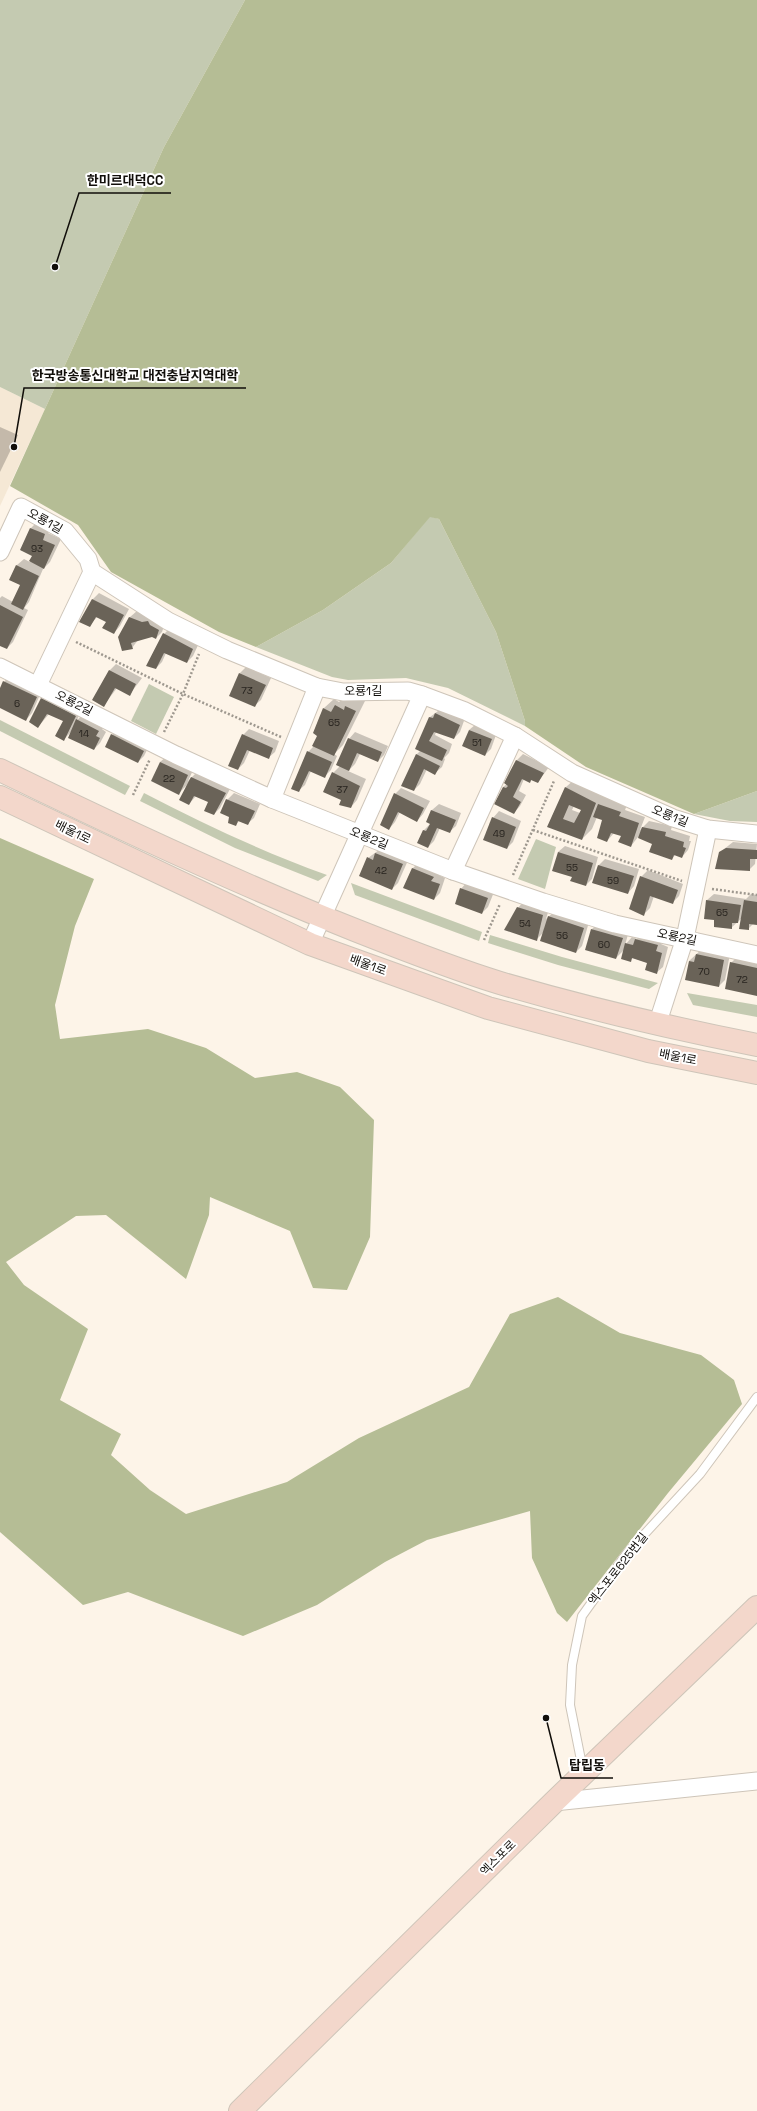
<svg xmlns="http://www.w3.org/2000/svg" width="757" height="2111" viewBox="0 0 757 2111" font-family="'Space Grotesk','Noto Sans KR',sans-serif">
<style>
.built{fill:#f5e8d5}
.green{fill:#c4cab1}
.forest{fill:#b5bd95}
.shadow{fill:#0003;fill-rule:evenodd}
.building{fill:#6a6358;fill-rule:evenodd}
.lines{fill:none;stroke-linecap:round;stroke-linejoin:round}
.service-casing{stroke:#cec5b9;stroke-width:10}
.minor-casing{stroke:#cec5b9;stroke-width:19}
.secondary-casing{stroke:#cec5b9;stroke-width:24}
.path{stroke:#9e988f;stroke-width:2.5;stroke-dasharray:2 2;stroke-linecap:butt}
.service{stroke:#fff;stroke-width:8}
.minor{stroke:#fff;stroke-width:17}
.secondary{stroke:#f3d7cb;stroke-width:22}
.labels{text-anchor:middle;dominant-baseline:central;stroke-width:4;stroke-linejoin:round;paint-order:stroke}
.number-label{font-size:10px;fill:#27231e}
.street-label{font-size:12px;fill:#110e0a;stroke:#fff}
.leader{fill:none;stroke:#110e0a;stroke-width:1.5}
.callout-dot{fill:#110e0a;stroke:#fff;stroke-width:1.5}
.callout-label{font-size:13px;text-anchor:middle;font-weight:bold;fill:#110e0a;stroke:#fff;stroke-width:4;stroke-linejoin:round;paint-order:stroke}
</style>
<rect width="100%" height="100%" fill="#fdf4e8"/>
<!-- built -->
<path class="built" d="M0,387L45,409L0,506Z"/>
<!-- green -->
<g class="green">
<path d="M0,0H245L164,147L45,409L0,387Z"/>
<path d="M430,516L439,519L496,632L525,721V726L448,688L406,678L348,680L332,677L256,647L323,610L391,563Z"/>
<path d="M149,684L174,697L156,734L131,721Z"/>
<path d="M0,720L130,786L125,795L0,731Z"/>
<path d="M757,791V822L730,821L694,814Z"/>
<path d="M144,793C204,824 263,852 327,875L318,881L235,848L140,801Z"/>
<path d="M536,839L556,847L545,889L518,879Z"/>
<path d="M351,883L482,932L479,941L355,895Z"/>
<path d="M490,935L562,957L658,983L649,989L558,965L488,943Z"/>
<path d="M687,993L757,1005V1017L693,1005Z"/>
</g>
<!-- forest -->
<g class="forest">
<path d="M245,0H757V791L694,814L586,767L525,726V721L496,632L439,519L430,517L391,563L323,610L256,647L219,632L111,572L78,525L10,486L164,147Z"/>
<path d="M0,838L94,879L75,926L55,1005L60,1039L148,1029L206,1048L255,1078L297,1072L340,1087L374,1120L370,1237L347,1290L313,1288L290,1231L210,1197L209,1215L186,1279L106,1215L76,1216L6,1262L24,1285L88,1329L60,1400L121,1434L111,1455L150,1490L186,1514L287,1482L359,1438L469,1387L510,1314L558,1297L620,1333L701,1355L734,1380L742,1404L668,1493L567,1622L557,1613L532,1558L530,1511L427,1540L385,1562L317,1605L243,1636L128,1592L83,1605L0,1532Z"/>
</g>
<!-- shadow -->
<g class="shadow">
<path d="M0,427L18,435L0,472Z"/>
<path d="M37,522L51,528L48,533L61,539L50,562L43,569L29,602L24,608L28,610L13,642L7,648L0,645V598L2,596L13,602L21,585L11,580L17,565L24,559L30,562L33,555L21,550L31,528Z"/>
<path d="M99,593L129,609L120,626L114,633L107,622L98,616L89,626L80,621L93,599Z"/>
<path d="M137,611L165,623L162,632L156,638L152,636L138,640L132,648L119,637L130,617Z"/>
<path d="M170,628L199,643L193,656L187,662L166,653L162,662L156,668L164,634Z"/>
<path d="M116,664L142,678L130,694L117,688L104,705L94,700L110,670Z"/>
<path d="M246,667L271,678L261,700L254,706L240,673Z"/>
<path d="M10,675L42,690L32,713L26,720L0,707V690L4,682Z"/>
<path d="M48,693L82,709L77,720L84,714L105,725L102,729L106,732L100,743L94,749L71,732L64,739V721L49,714L38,727L42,699Z"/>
<path d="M345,696L356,697L365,701L343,745L334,754L337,756L331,770L325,776L311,771L305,785L298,791L308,752L313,747L318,736L314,732L324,708L334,699L339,702Z"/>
<path d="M442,708L465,718L460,732L454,738L436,732L435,735L452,744L449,753L444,758L445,759L442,767L435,773L427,769L420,784L414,790L416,755L421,750L430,717Z"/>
<path d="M476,724L497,732L491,749L485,755L469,730Z"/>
<path d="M118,729L150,744L144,756L138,762L112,735Z"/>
<path d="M249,729L279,741L275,752L268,758L250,750L244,763L238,769L243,735Z"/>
<path d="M355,732L388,746L384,755L378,761L360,754L355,764L348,771L366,779L357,800L351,807L343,800L333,773L340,766L349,739Z"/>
<path d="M523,754L549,767L538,782L532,779L530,782L524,779L519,791L526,795L520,806L514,813L503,787L507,784L506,783L517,760Z"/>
<path d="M167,756L194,768L188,781L198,771L231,787L220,808L214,814L210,802L196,796L189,804L188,784L179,793L160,762Z"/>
<path d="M576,778L605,794L604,797L627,805L625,810L645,817L640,830L649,821L672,826L671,830L690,836L689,841H691L688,850L682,857L676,854L672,859L653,843L638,837L631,846L622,835L614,833L607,841L603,819L597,817L592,829L582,839L548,826L566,787ZM574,806L582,809L580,813L572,810Z"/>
<path d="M401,788L430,801L423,814L417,821L400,812L395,822L389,829L395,794Z"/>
<path d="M234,793L260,804L254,818L247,824L239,821L236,825L230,816L227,800Z"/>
<path d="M439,804L461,813L456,826L449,832L440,828L434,841L428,847L418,842L424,830L431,823L428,821L432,810Z"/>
<path d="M499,811L521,821L513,842L507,848L493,818Z"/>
<path d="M733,842L757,844L755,864L749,870L719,853Z"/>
<path d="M565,846L598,857L592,879L586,885L573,877L558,852Z"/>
<path d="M383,847L409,858L398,883L392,889L368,858Z"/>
<path d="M605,859L639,869L634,886L628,893L594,883L599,865Z"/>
<path d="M419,862L439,870L437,874L445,878L440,893L434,899L412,869Z"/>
<path d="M648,870L683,884L679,896L672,903L654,896L650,908L644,914L641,877Z"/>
<path d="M467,882L494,892L488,907L482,913L461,889Z"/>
<path d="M714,894L746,899L751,894L757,895V924L754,923L748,929L742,918L731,928L715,919L707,900Z"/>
<path d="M524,901L549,909L546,919L555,911L589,922L582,946L576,952L544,932L536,940L518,908Z"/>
<path d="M598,923L629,931L625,945L632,937L637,939L642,933L663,939L661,944L668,947L663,967L656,973L648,963L633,958L630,960L624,950L616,958L592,929Z"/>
<path d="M703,948L730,954L725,980L719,986L689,961Z"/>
<path d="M737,957L757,961V995L731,963Z"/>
</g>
<!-- building -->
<g class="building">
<path d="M30,528L45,534L43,540L55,545L44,569L29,561L32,556L20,550Z"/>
<path d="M16,565L39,576L23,610L11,604L20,585L9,580Z"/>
<path d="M92,599L124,615L114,634L102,628L106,622L96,617L90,627L79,622Z"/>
<path d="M0,605L23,617L7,649L0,646Z"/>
<path d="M129,617L142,622L148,621L150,625L159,630L156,639L152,637L131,643L133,649L122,651L118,637Z"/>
<path d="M163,633L193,649L187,663L164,653L156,669L146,666Z"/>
<path d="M109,670L136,684L130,696L115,688L104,707L92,700Z"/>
<path d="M239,673L266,685L255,707L229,696Z"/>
<path d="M3,681L37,697L26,721L0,708V688Z"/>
<path d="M41,698L76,716L64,741L55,736L63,721L47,714L38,728L29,722Z"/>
<path d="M335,705L344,710L345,706L356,711L334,756L312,746L317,736L313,733L323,708L331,712Z"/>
<path d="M435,713L460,725L454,739L434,732L429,741L447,750L442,761L415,749L429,717L433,718Z"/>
<path d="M76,719L99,731L96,736L100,738L94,750L68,738Z"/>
<path d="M469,730L492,739L485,756L462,746Z"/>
<path d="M111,734L144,751L138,763L105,747Z"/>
<path d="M242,734L273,748L269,759L247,750L238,770L228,766Z"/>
<path d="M348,738L382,752L378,762L357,753L349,771L336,765Z"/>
<path d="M307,751L332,762L325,778L309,771L299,792L291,789Z"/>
<path d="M416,754L440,766L435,775L424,769L414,791L401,786Z"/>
<path d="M516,760L544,773L538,783L531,780L530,783L522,779L513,797L521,802L514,814L494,804L503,787L506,788L508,786L504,783Z"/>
<path d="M160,762L188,775L179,795L151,781Z"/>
<path d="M332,772L360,786L351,808L339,805L341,800L323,792Z"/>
<path d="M191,777L226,793L214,815L204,811L208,802L194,796L189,805L179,800Z"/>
<path d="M565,787L596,803L582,840L547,827ZM569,805L581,810L574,823L563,819Z"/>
<path d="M394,793L424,808L417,822L398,812L389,830L380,825Z"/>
<path d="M226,799L255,811L248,825L238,821L236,826L228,823L229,817L220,813Z"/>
<path d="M598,804L621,812L619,816L639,823L631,847L618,842L621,836L611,833L607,842L597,838L602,820L593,817Z"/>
<path d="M431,810L456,820L450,833L437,828L428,848L417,843L423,830L426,831L430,824L426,822Z"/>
<path d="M492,817L516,827L507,849L483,840Z"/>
<path d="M642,827L666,832L665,836L684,842L683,847L686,848L682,858L674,855L672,860L649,852L652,844L638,838Z"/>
<path d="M726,848L757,850V859H750V871L715,869L719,852Z"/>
<path d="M558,852L593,863L586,886L570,881L572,877L552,871Z"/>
<path d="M375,853L403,864L392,890L359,876L367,857L373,860Z"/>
<path d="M598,865L634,876L628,894L592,883Z"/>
<path d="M412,868L434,877L431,881L440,884L434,900L403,888Z"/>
<path d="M640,876L678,890L673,904L650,896L644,916L629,909Z"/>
<path d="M460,888L488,898L482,914L455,904Z"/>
<path d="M706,900L741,905L738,923H732V929L714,927V920L704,919Z"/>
<path d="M744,900L757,902V925L749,924V930L739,929Z"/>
<path d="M517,907L543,915L537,941L504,930Z"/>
<path d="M548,916L584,928L576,953L540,941Z"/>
<path d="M591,929L623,938L616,959L585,950Z"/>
<path d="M635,939L658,945L656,951L662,953L657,974L645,970L647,963L632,958L631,962L621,959L625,943L633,945Z"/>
<path d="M696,954L724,960L719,987L685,980L689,961L694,962Z"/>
<path d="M730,962L757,968V996L725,989Z"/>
</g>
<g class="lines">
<defs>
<path id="service" d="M583,1770L570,1705L572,1665L582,1616L627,1553L700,1474L757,1397"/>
<g id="minor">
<path d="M0,552L21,507L65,531L88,559L92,572L168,621L227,650L317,687L343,692L408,691L422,695L465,711L515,736L572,773L673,818L708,829L757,834"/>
<path d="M0,667L176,755L272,799L453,871L543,902L615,924L757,955"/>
<path d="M38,685L92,572"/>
<path d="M272,799L317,687"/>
<path d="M453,871L515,736"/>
<path d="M310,944L422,695"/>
<path d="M657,1025L685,938L708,829"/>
<path d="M554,1802L757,1781"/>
</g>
<g id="secondary">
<path d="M0,770C117,827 234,882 355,930C403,949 451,968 500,983C585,1008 671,1028 757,1045"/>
<path d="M0,797L310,944L488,1008L648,1051L757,1073"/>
<path d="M240,2111L554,1802L757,1607"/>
</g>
</defs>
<!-- service casing -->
<use href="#service" class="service-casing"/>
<!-- minor casing -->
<use href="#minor" class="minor-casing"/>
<!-- secondary casing -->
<use href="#secondary" class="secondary-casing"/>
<!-- path -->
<g class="path">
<path d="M76,642L183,694L281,737"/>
<path d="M164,732L183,694L199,654"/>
<path d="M133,795L150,759"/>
<path d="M533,830L682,881"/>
<path d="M513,875L554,781"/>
<path d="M712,889L757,895"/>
<path d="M484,940L500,904"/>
</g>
<!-- service -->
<use href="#service" class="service"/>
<!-- minor -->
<use href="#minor" class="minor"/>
<!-- secondary -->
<use href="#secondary" class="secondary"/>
</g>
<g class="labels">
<!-- number labels -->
<g class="number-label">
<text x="37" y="548">93</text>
<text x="247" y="690">73</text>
<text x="17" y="703">6</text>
<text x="334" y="722">65</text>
<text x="84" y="733">14</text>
<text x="477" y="742">51</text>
<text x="169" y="778">22</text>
<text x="342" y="789">37</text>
<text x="499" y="833">49</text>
<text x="572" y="867">55</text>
<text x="381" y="870">42</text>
<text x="613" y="880">59</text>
<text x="722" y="912">65</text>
<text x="525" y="923">54</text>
<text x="562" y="935">56</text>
<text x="604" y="944">60</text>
<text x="704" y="971">70</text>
<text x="742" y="979">72</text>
</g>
<!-- street labels -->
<g class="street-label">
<text transform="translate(45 521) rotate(29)">오룡1길</text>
<text x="363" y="691">오룡1길</text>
<text transform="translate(74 703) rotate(27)">오룡2길</text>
<text transform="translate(670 816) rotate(22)">오룡1길</text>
<text transform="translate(73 832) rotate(26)">배울1로</text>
<text transform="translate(369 838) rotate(22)">오룡2길</text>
<text transform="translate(677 937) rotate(12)">오룡2길</text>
<text transform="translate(368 965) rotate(20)">배울1로</text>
<text transform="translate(678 1057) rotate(11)">배울1로</text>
<text transform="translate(618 1569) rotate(-52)">엑스포로625번길</text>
<text transform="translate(498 1858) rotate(-45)">엑스포로</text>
</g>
</g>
<!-- callouts -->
<path class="leader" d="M55 267L79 193H171M14 447L24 388H246M546 1718L561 1778H613"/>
<g class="callout-dot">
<circle cx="55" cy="267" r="4"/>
<circle cx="14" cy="447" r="4"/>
<circle cx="546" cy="1718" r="4"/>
</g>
<g class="callout-label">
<text x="125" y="185">한미르대덕CC</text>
<text x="135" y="380">한국방송통신대학교 대전충남지역대학</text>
<text x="587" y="1770">탑립동</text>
</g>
</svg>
